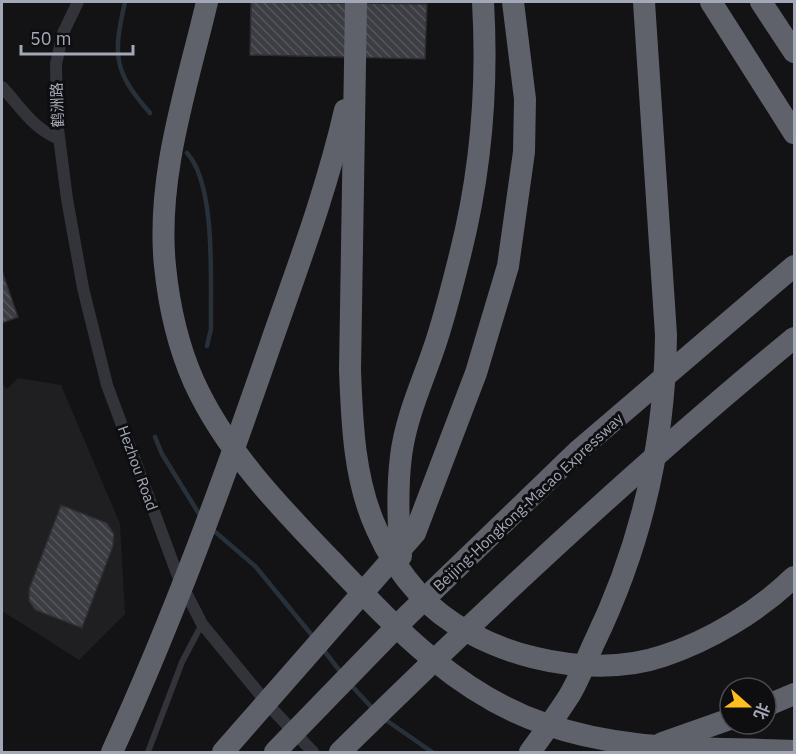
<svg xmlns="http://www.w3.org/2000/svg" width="796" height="754" viewBox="0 0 796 754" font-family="'IBM Plex Sans','Noto Sans SC',sans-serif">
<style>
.built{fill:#1f1f22}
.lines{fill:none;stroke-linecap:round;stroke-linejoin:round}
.stream{stroke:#283139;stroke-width:4.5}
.building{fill:url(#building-back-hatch);stroke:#2d2d31;stroke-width:1.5}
.service{stroke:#33343a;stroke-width:6}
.minor{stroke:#33343a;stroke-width:12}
.motorway{stroke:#5f626b;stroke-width:22}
.labels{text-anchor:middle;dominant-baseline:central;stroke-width:6;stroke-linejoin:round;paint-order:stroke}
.street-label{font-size:15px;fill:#a3a8b6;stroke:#0e0e10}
</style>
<defs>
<pattern id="building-back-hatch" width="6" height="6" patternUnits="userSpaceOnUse" patternTransform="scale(1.5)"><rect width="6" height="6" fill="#3c3d42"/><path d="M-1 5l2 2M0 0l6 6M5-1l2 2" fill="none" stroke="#55565b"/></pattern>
</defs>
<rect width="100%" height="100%" fill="#131315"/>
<!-- built -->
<path class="built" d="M18,378L61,385L120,524L125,614L79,660L2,611V384L7,389Z"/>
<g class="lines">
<!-- stream -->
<g class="stream">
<path d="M125,2C113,55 113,71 150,113"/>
<path d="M187,153C217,186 210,285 211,329L207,346"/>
<path d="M155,437L162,454L201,517"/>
<path d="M213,530L255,566L315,639"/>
<path d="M322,648L343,675"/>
<path d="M350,684L375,711"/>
<path d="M383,718L432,752"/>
</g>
</g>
<!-- building -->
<g class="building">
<path d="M251,2L427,4L425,59L250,55Z"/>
<path d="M2,271L18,317L2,323Z"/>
<path d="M61,505L107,523L114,534L113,546L82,628L35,610L29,601V589Z"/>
</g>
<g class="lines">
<!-- service -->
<path class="service" d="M148,752L182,662L202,624"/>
<!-- minor -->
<g class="minor">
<path d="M78,2L63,33L56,64L57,121L67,199L83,288L107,385L179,579L202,624L272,709L313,752"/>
<path d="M2,87C21,107 32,128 59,139"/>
</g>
<!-- motorway -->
<g class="motorway">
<path d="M207,2C187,87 156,177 165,266C169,306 178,346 194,382C225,450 279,506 330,559C393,625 456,694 545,724C628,753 709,747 794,751"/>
<path d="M356,2L350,370C352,423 354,481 377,530C387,553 402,575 419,594C473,654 587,682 663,656C709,641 759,611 794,577"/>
<path d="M711,2L794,133"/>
<path d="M761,2L794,52"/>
<path d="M401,556C398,523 397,489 401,456C406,415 425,377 437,339C446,311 453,283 460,255C481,172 488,87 483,2"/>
<path d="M766,706L794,694"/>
<path d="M662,743L730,719"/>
<path d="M112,752C173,619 223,482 271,343C298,266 327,189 345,110"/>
<path d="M223,752L415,533L476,373L508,266L524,152L525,99L513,2"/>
<path d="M275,752L408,615L579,450L794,266"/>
<path d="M340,752C486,608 636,468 794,338"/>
<path d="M530,752C543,734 557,715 569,696C579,680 586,660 594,643C641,546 665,443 666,335L644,2"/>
</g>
</g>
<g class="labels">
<!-- street labels -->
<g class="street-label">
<text transform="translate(57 105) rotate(-92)">鹤洲路</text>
<text transform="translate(138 468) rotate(70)">Hezhou Road</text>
<text transform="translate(528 502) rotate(-43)">Beijing-Hongkong-Macao Expressway</text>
</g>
</g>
<!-- border -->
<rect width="796" height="754" fill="none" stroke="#a3a8b6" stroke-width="6"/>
<!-- north arrow -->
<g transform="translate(748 706) rotate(111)"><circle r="28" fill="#0e0e10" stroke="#4a4c52" stroke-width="1.5"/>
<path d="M0-4.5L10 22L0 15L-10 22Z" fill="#ffbf20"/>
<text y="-9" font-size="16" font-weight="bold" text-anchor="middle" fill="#a3a8b6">北</text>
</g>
<!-- scale -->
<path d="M21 45v9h112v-9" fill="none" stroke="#a3a8b6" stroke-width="3"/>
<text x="30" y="45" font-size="18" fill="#a3a8b6" stroke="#0e0e10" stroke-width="4.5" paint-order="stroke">50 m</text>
</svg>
